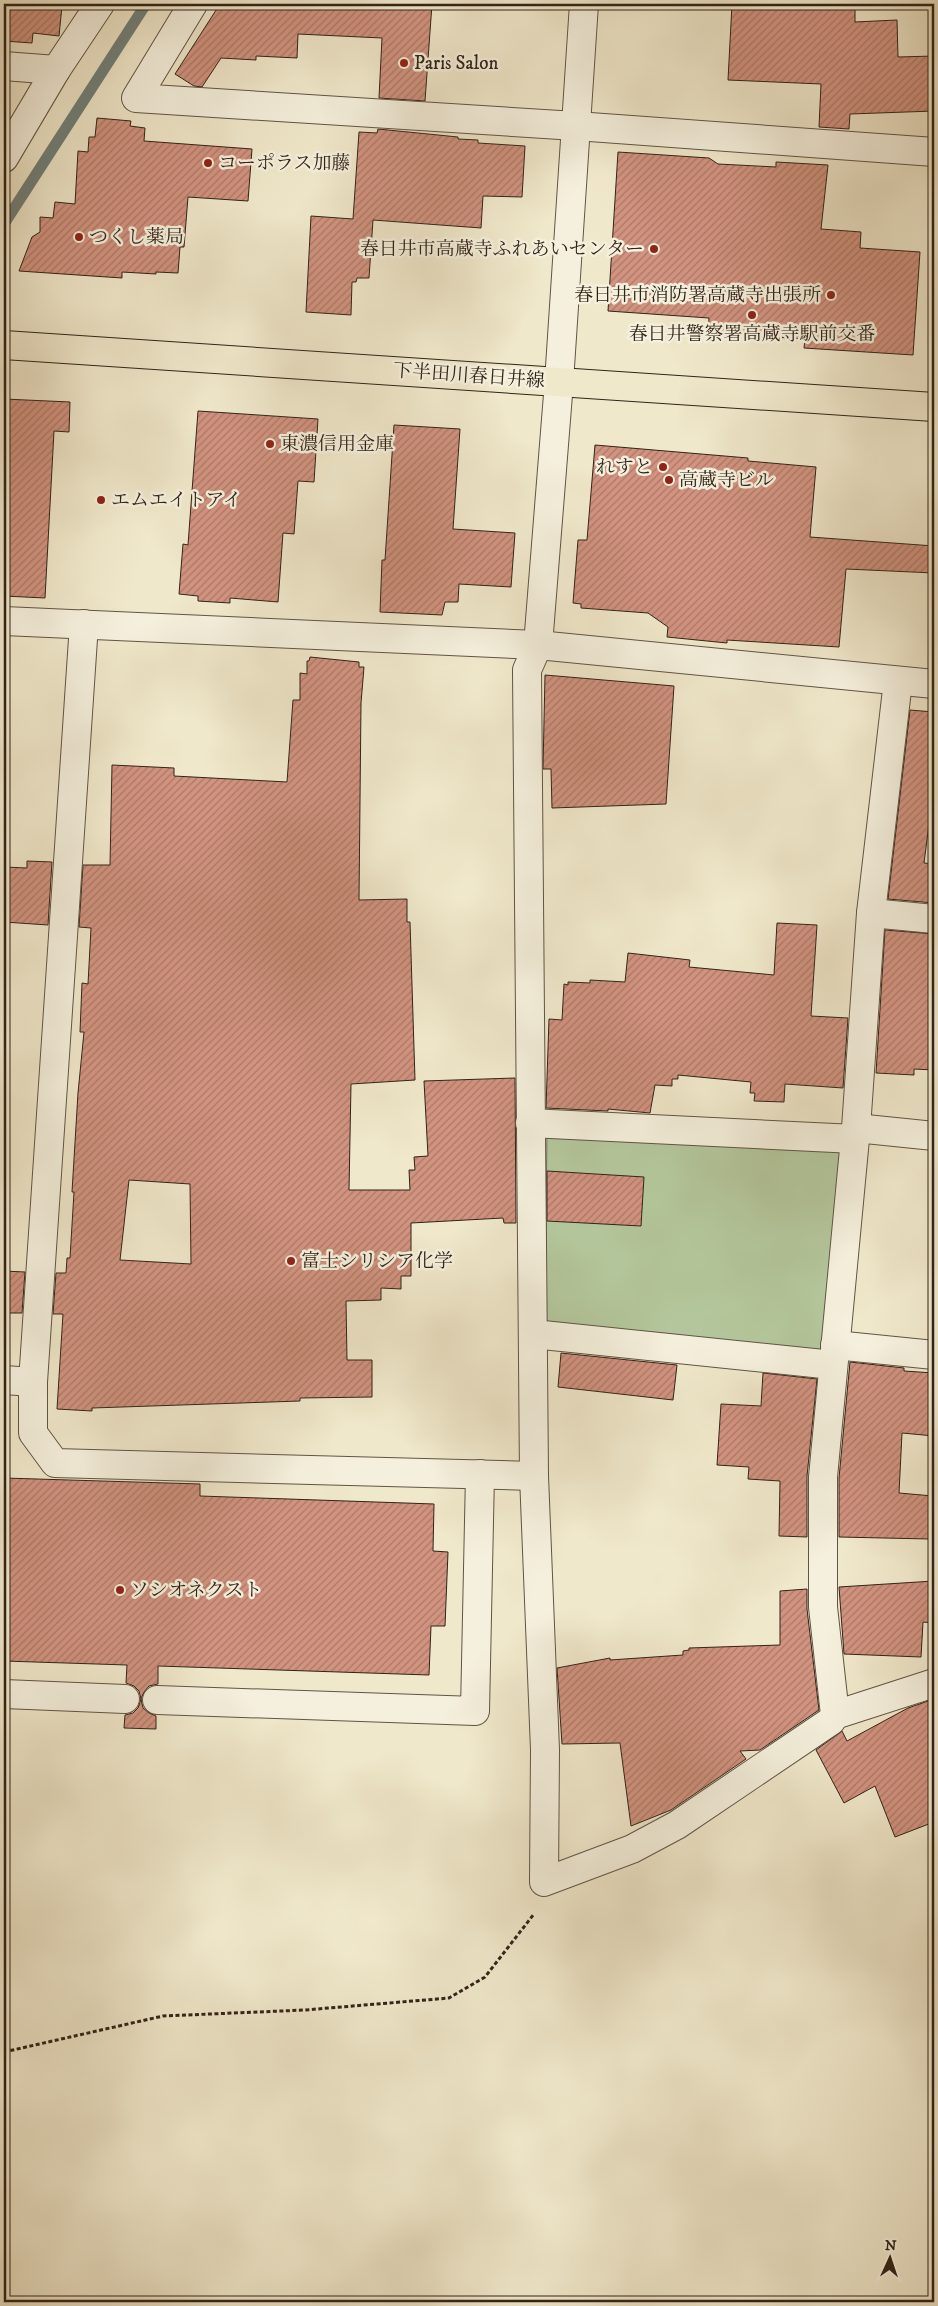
<svg xmlns="http://www.w3.org/2000/svg" width="938" height="2306" viewBox="0 0 938 2306" font-family="'IM FELL DW Pica','Noto Serif JP',serif">
<style>
.park{fill:#b4c79c;stroke:#72755a}
.lines{fill:none;stroke-linecap:round;stroke-linejoin:round}
.stream{stroke:#71817b;stroke-width:11}
.building{fill:url(#building-hatch);stroke:#312318;fill-rule:evenodd}
.minor-casing{stroke:#615445;stroke-width:30}
.major-casing{stroke:#312318;stroke-width:30}
.path{stroke:#312318;stroke-width:3;stroke-dasharray:4 2.5;stroke-linecap:butt}
.minor{stroke:#f5f0dd;stroke-width:28}
.major{stroke:#f0e8cb;stroke-width:28}
.poi-dot{fill:#8f2418;stroke:#f5f0dd;stroke-width:2}
.labels{text-anchor:middle;dominant-baseline:central;stroke-width:5;stroke-linejoin:round;paint-order:stroke}
.poi-label{font-size:19px;fill:#312318;stroke:#f5f0dd;text-anchor:start}
.street-label{font-size:19px;fill:#312318;stroke:#f5f0dd}
</style>
<defs>
<pattern id="building-hatch" width="6" height="6" patternUnits="userSpaceOnUse" patternTransform="scale(1.25)"><rect width="6" height="6" fill="#d29380"/><path d="M-1 1l2-2M0 6l6-6M5 7l2-2" fill="none" stroke="#ab7868"/></pattern>
</defs>
<rect width="100%" height="100%" fill="#f0e8cb"/>
<filter id="stains"><feTurbulence type="fractalNoise" baseFrequency=".004" numOctaves="4"/><feColorMatrix values="0 0 0 0 .2 0 0 0 0 .09 0 0 0 0 .02 0 0 0 .5 -.17"/></filter>
<radialGradient id="worn" r=".72"><stop offset=".6" stop-color="#630" stop-opacity="0"/><stop offset="1" stop-color="#630" stop-opacity=".3"/></radialGradient>
<!-- park -->
<path class="park" d="M547,1130L839,1146L845,1153L828,1344L813,1356L557,1331L545,1318Z"/>
<g class="lines">
<!-- stream -->
<path class="stream" d="M4,224L146,4"/>
</g>
<!-- building -->
<g class="building">
<path d="M4,4H48L62,6L59,36L33,33L32,43L4,41Z"/>
<path d="M220,4H432L425,101L379,98L382,38L298,34L297,58L256,56V60L221,58L202,87L194,86L175,74Z"/>
<path d="M732,4H824L823,8L855,9V22L897,20L898,57L934,56V111L850,114L849,129L819,127L821,84L728,80Z"/>
<path d="M97,118L131,121L130,126L145,128L144,141L252,149L248,201L188,197L184,247H180L178,273L156,272V274L122,272V278L19,271L32,237L40,232V217L53,218L55,202L75,204L78,151L88,152L89,137H95Z"/>
<path d="M378,129L458,137V139L478,140V143L525,146L522,197L483,196L481,228L373,220L369,278H357L356,282H352L351,315L306,312L311,216L353,219L359,132L377,133Z"/>
<path d="M618,152L709,158L718,164L776,167V162L828,165L821,229L861,232L860,248L920,252L913,355L804,348L805,339L708,333L709,318L608,311Z"/>
<path d="M4,399L70,402L69,432L54,431L45,598L4,596Z"/>
<path d="M198,411L318,419L314,482L298,481L294,534L283,533L278,602L230,598V603L198,601V596L179,594L183,544L188,545Z"/>
<path d="M394,425L460,429L453,529L515,533L511,587L459,584L458,602H445L442,615L380,612L382,560H385Z"/>
<path d="M595,445L748,458V461L816,467L810,537L934,546V573L846,569L839,647L727,640V643L667,637L668,627L648,613L581,608V604L573,603L578,540H587Z"/>
<path d="M310,657L359,662V667H364L361,703L359,900L407,899V922H410L415,1080L351,1084L349,1190H410L409,1170H415L414,1157L428,1156L424,1081L515,1078L516,1223H504L503,1218L411,1223V1276H401V1289L381,1288V1300L346,1301L347,1360H372V1397L300,1398V1401L92,1408V1411L57,1409L63,1314H53L56,1273H66L67,1258H70L74,1192H72L78,1093L84,1032H80L82,983L88,984L91,928L79,927L83,865H110L112,765L174,768V776L287,782L293,700H300V673L307,674V661H309ZM129,1180L190,1184L191,1264L120,1260Z"/>
<path d="M545,675L674,686L666,804L552,808L551,769H543Z"/>
<path d="M910,710L934,712V785L924,863L934,864V903L888,899Z"/>
<path d="M27,861L52,862L48,925L4,922V867L27,868Z"/>
<path d="M777,923L817,925L811,1016L848,1018L843,1088L785,1084L784,1102L754,1101L755,1093H750L751,1082L678,1075V1079H672V1086L655,1085L650,1113L608,1109V1111L546,1108L549,1019L562,1020L564,984L568,985V982L590,983V980L625,982L628,953L690,960L689,967L774,975Z"/>
<path d="M885,930L934,934V1070L914,1069V1075L876,1073Z"/>
<path d="M547,1171L644,1177L641,1226L547,1221Z"/>
<path d="M4,1271L25,1272L22,1313H4Z"/>
<path d="M561,1353L677,1365L673,1400L558,1387Z"/>
<path d="M850,1362L904,1368V1371L934,1373V1436L902,1433L899,1493L933,1496L929,1539L839,1537V1478Z"/>
<path d="M763,1373L817,1379L807,1476V1537L779,1536L780,1481L748,1479L749,1467L717,1465L721,1404L761,1406Z"/>
<path d="M4,1478L200,1484V1496L434,1504L433,1551L448,1552L445,1626H431L429,1675L158,1666V1684L149,1686L144,1692L141,1699L143,1708L149,1713L156,1716V1729L124,1728L125,1715L133,1713L138,1708L141,1699L139,1691L134,1686L126,1683L127,1665L4,1661Z"/>
<path d="M934,1581V1623L923,1622L921,1657L844,1654L839,1587Z"/>
<path d="M807,1589V1609L819,1710L760,1750L740,1751L746,1759L671,1810L631,1826L620,1743L562,1744L557,1668L610,1658V1660L683,1655V1651L689,1650V1648L780,1645V1591Z"/>
<path d="M934,1699V1822L895,1837L875,1786L844,1803L816,1750L842,1731L847,1741L908,1708Z"/>
</g>
<g class="lines">
<defs>
<g id="minor">
<path d="M193,4L136,98L576,126L934,152"/>
<path d="M584,4L559,382L538,645L527,670L534,1476L545,1750L544,1882L632,1849L677,1825L831,1721L835,1715L934,1683"/>
<path d="M4,66L56,70"/>
<path d="M4,158L56,70L100,4"/>
<path d="M4,621L538,645L934,684"/>
<path d="M84,624L33,1382V1433L55,1463L534,1476"/>
<path d="M871,913L934,919"/>
<path d="M530,1123L855,1139"/>
<path d="M856,1128L934,1136"/>
<path d="M533,1334L833,1365"/>
<path d="M835,1345L934,1355"/>
<path d="M4,1380L33,1382"/>
<path d="M4,1694L125,1699"/>
<path d="M157,1700L475,1711L480,1474"/>
<path d="M835,1715L823,1607V1477L856,1128L871,913L898,681"/>
</g>
<path id="major" d="M4,345L934,407"/>
</defs>
<!-- minor casing -->
<use href="#minor" class="minor-casing"/>
<!-- major casing -->
<use href="#major" class="major-casing"/>
<!-- path -->
<path class="path" d="M4,2052L163,2016L305,2010L449,1998L485,1977L534,1914"/>
<!-- minor -->
<use href="#minor" class="minor"/>
<!-- major -->
<use href="#major" class="major"/>
</g>
<!-- markers -->
<g class="poi-dot">
<circle cx="404" cy="63" r="5"/>
<circle cx="208" cy="163" r="5"/>
<circle cx="79" cy="237" r="5"/>
<circle cx="654" cy="249" r="5"/>
<circle cx="831" cy="295" r="5"/>
<circle cx="752" cy="315" r="5"/>
<circle cx="270" cy="444" r="5"/>
<circle cx="663" cy="467" r="5"/>
<circle cx="669" cy="480" r="5"/>
<circle cx="101" cy="500" r="5"/>
<circle cx="291" cy="1261" r="5"/>
<circle cx="120" cy="1590" r="5"/>
</g>
<g class="labels">
<!-- poi labels -->
<g class="poi-label">
<text x="414" y="63">Paris Salon</text>
<text x="218" y="163">コーポラス加藤</text>
<text x="89" y="237">つくし薬局</text>
<text x="644" y="249" text-anchor="end">春日井市高蔵寺ふれあいセンター</text>
<text x="821" y="295" text-anchor="end">春日井市消防署高蔵寺出張所</text>
<text x="752" y="334" text-anchor="middle">春日井警察署高蔵寺駅前交番</text>
<text x="280" y="444">東濃信用金庫</text>
<text x="653" y="467" text-anchor="end">れすと</text>
<text x="679" y="480">高蔵寺ビル</text>
<text x="111" y="500">エムエイトアイ</text>
<text x="301" y="1261">富士シリシア化学</text>
<text x="130" y="1590">ソシオネクスト</text>
</g>
<!-- street labels -->
<g class="street-label">
<text transform="translate(469 376) rotate(4)">下半田川春日井線</text>
</g>
</g>
<!-- margin -->
<rect width="938" height="2306" fill="none" stroke="#f0e8cb" stroke-width="20"/>
<rect x="5" y="5" width="928" height="2296" fill="none" stroke="#312318" stroke-width="2.5"/>
<rect x="10" y="10" width="918" height="2286" fill="none" stroke="#312318"/>
<!-- north arrow -->
<g transform="translate(890 2258) rotate(3)" stroke="#f5f0dd" stroke-width="4" paint-order="stroke">
<path d="M0-4L9 19L0 12L-9 19Z" fill="#312318"/>
<text y="-8" font-size="14" font-weight="bold" text-anchor="middle" fill="#312318">N</text>
</g>
<rect width="100%" height="100%" filter="url(#stains)"/>
<rect width="100%" height="100%" fill="url(#worn)"/>
</svg>
